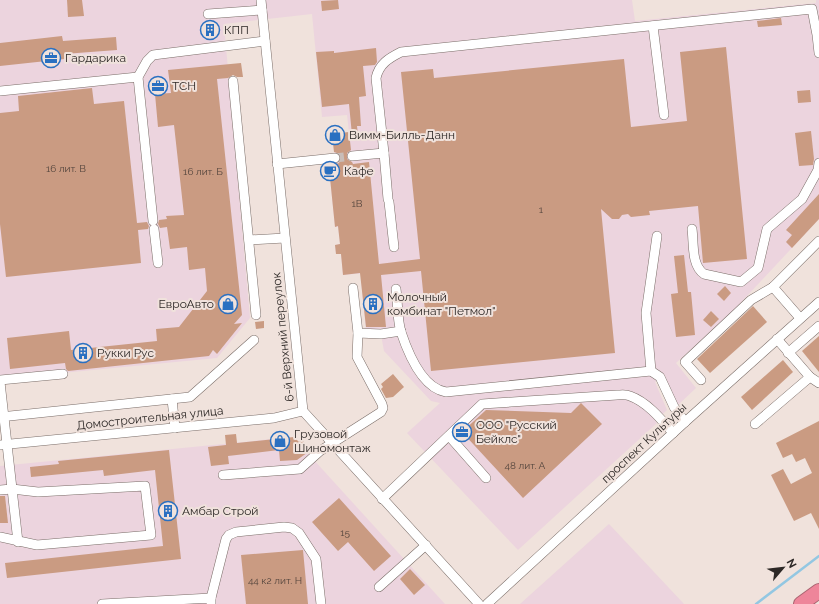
<svg xmlns="http://www.w3.org/2000/svg" width="819" height="604" viewBox="0 0 819 604" font-family="Raleway,sans-serif">
<style>
.industrial{fill:#ecd4de}
.lines{fill:none;stroke-linecap:round;stroke-linejoin:round}
.stream{stroke:#93c7e2;stroke-width:2.5}
.building{fill:#ca9b82}
.minor-tunnel{stroke:#c9bdb8;stroke-width:9;stroke-dasharray:9 4.5;stroke-linecap:butt}
.minor-casing{stroke:#7a6d68;stroke-width:10}
.highway-casing{stroke:#aa6471;stroke-width:16}
.minor{stroke:#fff;stroke-width:9}
.highway{stroke:#ee859a;stroke-width:14}
.labels{text-anchor:middle;dominant-baseline:central;stroke-width:4;stroke-linejoin:round;paint-order:stroke}
.number-label{font-size:10px;fill:#54453d}
.poi-label{font-size:12px;fill:#2d2826;stroke:#f0e2dc;text-anchor:start}
.street-label{font-size:12px;fill:#2d2826;stroke:#f0e2dc}
</style>
<rect width="100%" height="100%" fill="#f0e2dc"/>
<!-- industrial -->
<g class="industrial">
<path d="M0,0H632L635,21L816,3V0H819V219L732,312L676,363L696,388L677,406L664,374L660,377L655,382L667,410L655,421L657,423L518,550L407,433L440,403L431,401L384,351L380,329L366,330L361,281L367,280L365,273L343,275L341,254H336L335,245L340,244L338,227H335L329,168L336,167L332,134L349,132L347,115L322,117L312,14L224,24L250,318L217,358L0,379Z"/>
<path d="M293,437L445,604H0V466Z"/>
<path d="M609,524L684,604H520Z"/>
</g>
<g class="lines">
<!-- stream -->
<path class="stream" d="M756,604L819,556"/>
</g>
<!-- building -->
<g class="building">
<path d="M67,0H82L84,16L68,17Z"/>
<path d="M338,0L339,9L322,11L321,1Z"/>
<path d="M781,18L782,25L758,27L757,21Z"/>
<path d="M213,23L214,36H206L205,24Z"/>
<path d="M62,36L63,41L116,37L117,50L64,54L65,59L0,66V43Z"/>
<path d="M726,47L747,259L703,263L698,206L649,211L650,215L631,217L628,214L622,215L619,219H612L601,209L615,353L431,371L421,271L381,275L386,327H366L360,273L343,275L341,254H336L335,245L340,244L338,226L335,227L329,168L336,167V164L339,163L341,158L340,154L334,152L332,134L349,132L351,150L347,153V159L352,162L353,164L369,162L379,264L420,259L401,72L433,69L434,78L624,59L631,127L687,121L680,52Z"/>
<path d="M376,48L377,62L375,65L363,66L366,96L359,97L361,126H357L358,135H352L349,104L322,107L316,52L334,51V53Z"/>
<path d="M241,63L243,77H237L233,75L228,78L217,79L242,315L234,324L242,323L217,354L213,350L209,356L68,371L66,369L65,363L10,369L7,338L69,331L71,350L157,341L156,329L179,327L207,291L205,268L189,270L187,247L170,249L167,227L160,228L158,224L159,220L167,219L166,216L184,215L174,125L158,127L155,94L171,93L168,70Z"/>
<path d="M92,88L94,104L124,101L137,223L147,222L149,226L148,229L138,230L141,263L6,277L0,224V113L19,111L18,96Z"/>
<path d="M810,90L811,102L798,103L797,91Z"/>
<path d="M811,131L814,159L813,165L799,166L795,133Z"/>
<path d="M819,194V219L792,248L786,242L792,235L786,230Z"/>
<path d="M684,255L688,292H691L695,335L676,337L671,294L678,293L674,256Z"/>
<path d="M725,286L731,293L724,301L717,294Z"/>
<path d="M753,306L767,322L710,373L697,359Z"/>
<path d="M711,311L719,319L711,327L703,320Z"/>
<path d="M264,321V328L256,329L255,322Z"/>
<path d="M819,336V372L802,351Z"/>
<path d="M783,360L793,372L752,410L741,397Z"/>
<path d="M393,374L404,387L393,397L386,398L381,389L383,387L381,384Z"/>
<path d="M581,403L602,424L523,498L462,432L486,410L571,413Z"/>
<path d="M819,421V529L811,513L794,521L771,475L783,469L791,484L812,473L805,458L796,462L792,454L783,458L776,443Z"/>
<path d="M236,434L237,443L294,437L299,442L302,440L311,450L297,460L280,461L279,450L228,456L229,464L211,466L208,447L226,445L225,435Z"/>
<path d="M169,450L181,559L7,578L5,563L163,546L155,470L104,476L103,470L31,477L30,467L59,464L58,461Z"/>
<path d="M0,496H5L8,523H0Z"/>
<path d="M339,498L391,556L374,571L348,542L338,551L312,522Z"/>
<path d="M303,550L308,604H246L241,555Z"/>
<path d="M410,569L425,585L414,595L400,579Z"/>
</g>
<g class="lines">
<!-- minor-tunnel -->
<path class="minor-tunnel" d="M335,158L352,156"/>
<defs>
<g id="minor">
<path d="M261,0L303,411L479,604"/>
<path d="M208,14L262,10"/>
<path d="M653,26L664,115"/>
<path d="M233,81L256,315"/>
<path d="M0,91L138,77"/>
<path d="M384,153L376,78C379,64 389,58 401,52L812,9L817,35L819,53"/>
<path d="M352,156L384,153L388,199"/>
<path d="M277,164L335,158"/>
<path d="M389,202L394,247"/>
<path d="M153,221L138,77L147,61L153,55L265,41"/>
<path d="M154,229L158,263"/>
<path d="M692,229C694,243 691,265 704,274L741,282L758,268L767,229L802,199L818,170L819,163"/>
<path d="M249,240L285,238"/>
<path d="M773,287L800,318"/>
<path d="M396,289C398,303 397,319 401,332C408,353 422,388 446,392L651,371L646,313L657,236"/>
<path d="M358,333L381,334L401,331"/>
<path d="M777,339L810,377"/>
<path d="M788,353L819,326"/>
<path d="M651,371L660,377L674,407L685,422"/>
<path d="M0,380L63,374"/>
<path d="M701,380L685,362L751,300L773,287L819,241"/>
<path d="M0,382L18,542"/>
<path d="M172,399L175,428"/>
<path d="M0,417L190,397L254,340"/>
<path d="M755,424L810,377L819,383"/>
<path d="M449,436L486,478"/>
<path d="M0,445L274,418L303,411"/>
<path d="M223,475L300,469L320,451L381,412L383,408L382,404L357,357L358,333L353,288"/>
<path d="M0,490L12,489L38,492L145,486L151,535L37,545L0,537"/>
<path d="M382,499L482,404L617,395C621,395 626,394 630,396C647,402 661,419 673,433"/>
<path d="M379,587L426,545"/>
<path d="M211,598L226,539L229,535L236,532L284,527L292,528L299,533L316,559L321,604"/>
<path d="M102,604L211,598V604"/>
<path d="M487,604L685,422L819,302"/>
</g>
<path id="highway" d="M801,604L819,591"/>
</defs>
<!-- minor casing -->
<use href="#minor" class="minor-casing"/>
<!-- highway casing -->
<use href="#highway" class="highway-casing"/>
<!-- minor -->
<use href="#minor" class="minor"/>
<!-- highway -->
<use href="#highway" class="highway"/>
</g>
<!-- icons -->
<defs>
<symbol id="building-ring" viewBox="-11 -11 22 22"><circle r="9.5" fill="#f0e2dc" stroke="#2a70c1" stroke-width="1.5"/><path d="M-4-6H4V6H1V3H-1V6H-4ZM-2.5-4.3h1.7v1.8h-1.7ZM.8-4.3h1.7v1.8H.8ZM-2.5-1h1.7V.8h-1.7ZM.8-1h1.7V.8H.8Z" fill="#2a70c1"/></symbol>
<symbol id="office-ring" viewBox="-11 -11 22 22"><circle r="9.5" fill="#f0e2dc" stroke="#2a70c1" stroke-width="1.5"/><path d="M-6-3h4V-5.5h4V-3h4V5H-6ZM-1-4.5V-3h2v-1.5ZM-6 0V1H6V0Z" fill="#2a70c1"/></symbol>
<symbol id="shop-ring" viewBox="-11 -11 22 22"><circle r="9.5" fill="#f0e2dc" stroke="#2a70c1" stroke-width="1.5"/><path d="M-5-2.5h2.3a2.7 3.5 0 0 1 5.4 0H5L5.5 6h-11ZM-1.5-2.5h3a1.5 2.3 0 0 0-3 0Z" fill="#2a70c1"/></symbol>
<symbol id="cafe-ring" viewBox="-11 -11 22 22"><circle r="9.5" fill="#f0e2dc" stroke="#2a70c1" stroke-width="1.5"/><path d="M-5.5-4.5H6V0H3Q3 3.5 0 3.5H-2.5Q-5.5 3.5-5.5 0ZM3-3.2v2h1.7v-2ZM-6 4.5H4V6H-6Z" fill="#2a70c1"/></symbol>
</defs>
<g fill-rule="evenodd">
<use href="#building-ring" x="199" y="19" width="22" height="22"/>
<use href="#office-ring" x="40" y="47" width="22" height="22"/>
<use href="#office-ring" x="147" y="75" width="22" height="22"/>
<use href="#shop-ring" x="324" y="124" width="22" height="22"/>
<use href="#cafe-ring" x="319" y="160" width="22" height="22"/>
<use href="#shop-ring" x="217" y="293" width="22" height="22"/>
<use href="#building-ring" x="362" y="293" width="22" height="22"/>
<use href="#building-ring" x="72" y="342" width="22" height="22"/>
<use href="#office-ring" x="451" y="421" width="22" height="22"/>
<use href="#shop-ring" x="269" y="430" width="22" height="22"/>
<use href="#building-ring" x="157" y="500" width="22" height="22"/>
</g>
<g class="labels">
<!-- number labels -->
<g class="number-label">
<text x="66" y="168">16 лит. В</text>
<text x="203" y="171">16 лит. Б</text>
<text x="357" y="203">1В</text>
<text x="541" y="209">1</text>
<text x="525" y="465">48 лит. А</text>
<text x="345" y="532">15</text>
<text x="275" y="580">44 к2 лит. Н</text>
</g>
<!-- poi labels -->
<g class="poi-label">
<text x="224" y="30">КПП</text>
<text x="65" y="58">Гардарика</text>
<text x="172" y="86">ТСН</text>
<text x="349" y="135">Вимм-Билль-Данн</text>
<text x="344" y="171">Кафе</text>
<text x="387" y="297">Молочный<tspan x="387" dy="14">комбинат "Петмол"</tspan></text>
<text x="214" y="304" text-anchor="end">ЕвроАвто</text>
<text x="97" y="353">Рукки Рус</text>
<text x="476" y="425">ООО "Русский<tspan x="476" dy="14">Бейклс"</tspan></text>
<text x="294" y="434">Грузовой<tspan x="294" dy="14">Шиномонтаж</tspan></text>
<text x="182" y="511">Амбар Строй</text>
</g>
<!-- street labels -->
<g class="street-label">
<text transform="translate(283 337) rotate(-96)">6-й Верхний переулок</text>
<text transform="translate(150 418) rotate(-6)">Домостроительная улица</text>
<text transform="translate(644 443) rotate(-43)">проспект Культуры</text>
</g>
</g>
<!-- north arrow -->
<g transform="translate(783 568) rotate(62)" stroke="#f0e2dc" stroke-width="3" paint-order="stroke">
<path d="M0-3L7 15L0 10L-7 15Z" fill="#2d2826"/>
<text y="-6" font-size="11" font-weight="bold" text-anchor="middle" fill="#2d2826">N</text>
</g>
</svg>
